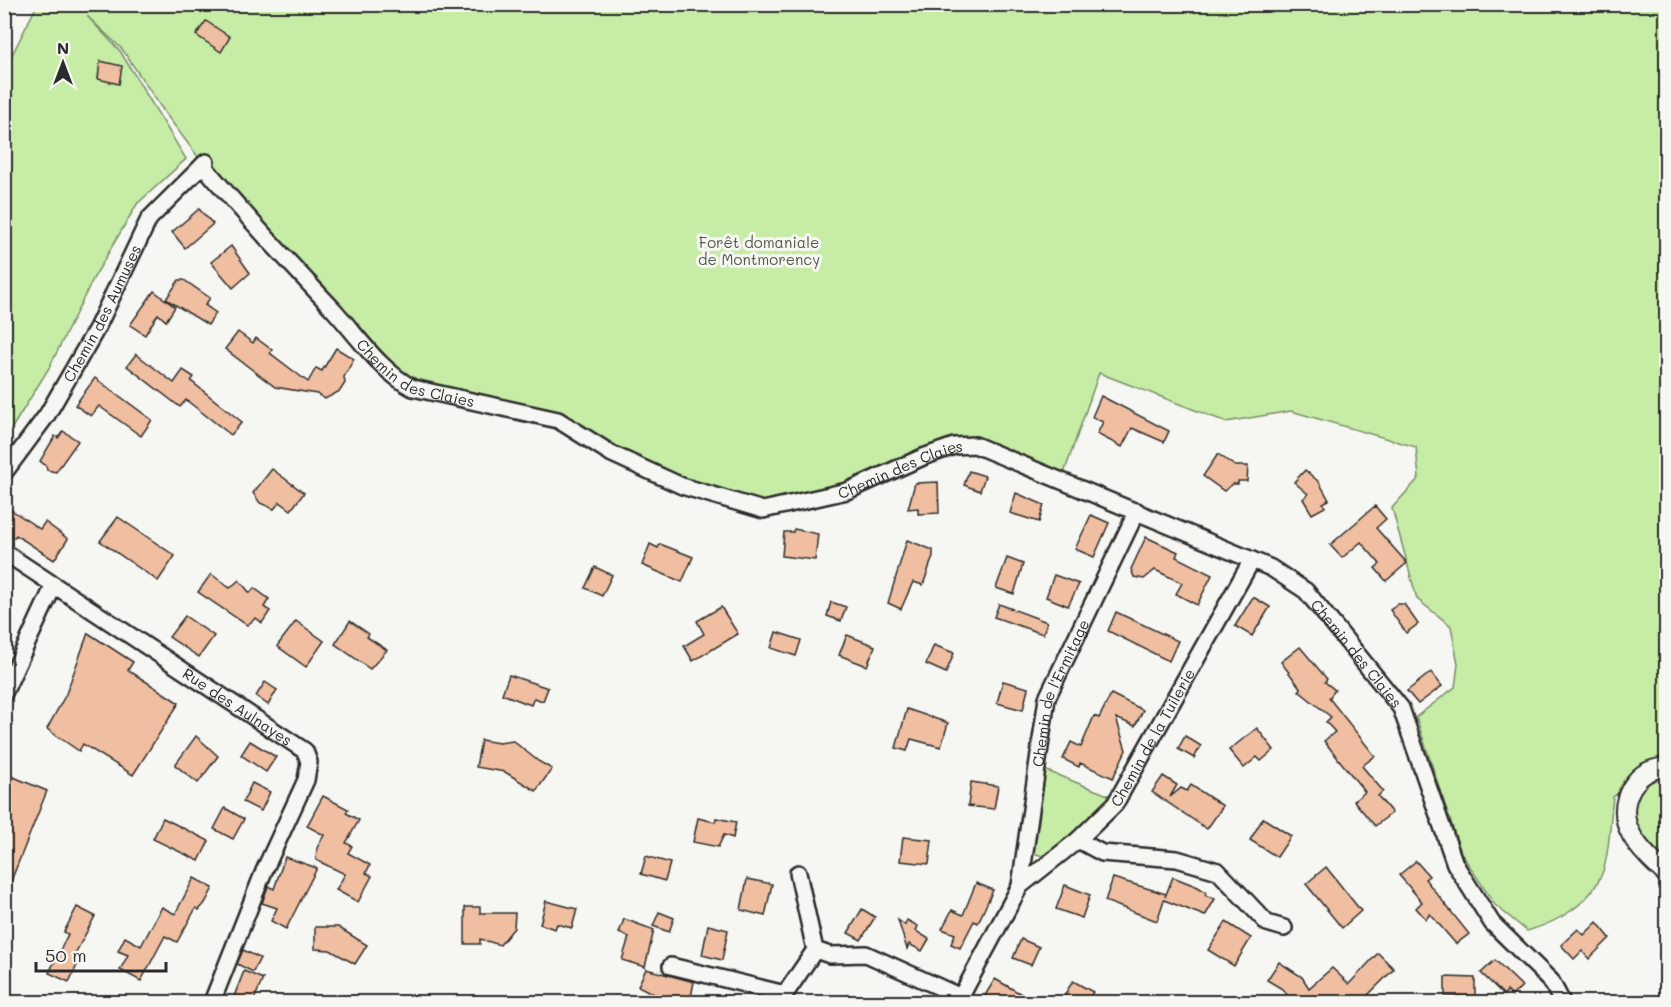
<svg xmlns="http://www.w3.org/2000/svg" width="1671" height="1007" viewBox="0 0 1671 1007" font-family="Mali,sans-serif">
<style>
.green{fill:#c6eca6;stroke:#788c68;stroke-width:1.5}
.building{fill:#f0bea0;stroke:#2b2b2b;stroke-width:1.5}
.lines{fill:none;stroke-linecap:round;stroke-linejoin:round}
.minor-casing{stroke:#2b2b2b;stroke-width:20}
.tertiary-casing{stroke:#2b2b2b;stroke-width:22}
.minor{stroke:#f6f6f2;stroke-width:15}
.tertiary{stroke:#f6f6f2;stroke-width:18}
.labels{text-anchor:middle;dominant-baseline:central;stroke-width:6;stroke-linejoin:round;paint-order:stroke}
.park-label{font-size:15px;fill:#525b4a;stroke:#f6f6f2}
.street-label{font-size:15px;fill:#2b2b2b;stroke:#f6f6f2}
</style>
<rect width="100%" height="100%" fill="#f6f6f2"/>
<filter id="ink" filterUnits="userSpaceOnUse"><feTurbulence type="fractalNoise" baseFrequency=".0167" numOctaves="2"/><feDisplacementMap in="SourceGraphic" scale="12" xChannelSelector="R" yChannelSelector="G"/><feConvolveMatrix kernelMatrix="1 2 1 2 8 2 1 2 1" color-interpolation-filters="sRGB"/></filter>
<g filter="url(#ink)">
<!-- green -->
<g class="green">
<path d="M37,5H1666V874L1628,830L1639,777L1613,797C1610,819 1610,851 1603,871C1591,904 1558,922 1527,931L1495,905L1461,853L1416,717L1455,687L1458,664L1451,626L1417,599L1392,508L1419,478L1416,447L1291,411L1226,422L1099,373L1062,479L976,445L763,510L682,486L564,423L413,388L214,178L165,113L122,49L87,16L120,51L186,159L137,204L93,279L49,368L5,439V69Z"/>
<path d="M1037,767L1118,799L1045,857L1031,852Z"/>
</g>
<!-- building -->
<g class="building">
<path d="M206,21L230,37L221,52L196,35Z"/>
<path d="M100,61L122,66L119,84L98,79Z"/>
<path d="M199,209L213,224L185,248L172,232Z"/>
<path d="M231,246L250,273L233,288L211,262Z"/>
<path d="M179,280H184L210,298L205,305L216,313L208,325L166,299Z"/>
<path d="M154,291L175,307L166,321L158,314L145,335L130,325Z"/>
<path d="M238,332L253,343L256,338L272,350L270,353L308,382L316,368L322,371L336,348L354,359L344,377L345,383L340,391L325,399L317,394L275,387L225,349Z"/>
<path d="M136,354L174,383L183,370L194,377L191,381L242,422L231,435L186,400L180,407L127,366Z"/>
<path d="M95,378L152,420L141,436L99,406L91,416L75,405Z"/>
<path d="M1101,396L1169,431L1164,442L1132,428L1122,447L1097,434L1103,422L1092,417Z"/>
<path d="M63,431L78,441L56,472L47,470L46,466L40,461L55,436L58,438Z"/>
<path d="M1218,454L1235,466H1248L1247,481H1238V484H1233L1224,491L1203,476Z"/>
<path d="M272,469L304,493L291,510L280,502L274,509L260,503L253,493Z"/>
<path d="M1305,470L1319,482L1329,500L1323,503L1325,507L1312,514L1303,499L1308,494L1294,482Z"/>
<path d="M969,471L985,476L980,491L964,485Z"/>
<path d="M938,482L939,513L918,514V508L908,509L915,483Z"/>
<path d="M1016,493L1044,505L1039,522L1010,513Z"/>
<path d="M4,505L40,529L45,522L68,539L54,560L16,535L14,538L4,532Z"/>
<path d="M1375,506L1386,519L1376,528L1407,563L1386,581L1375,568L1380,564L1361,542L1342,558L1330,545Z"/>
<path d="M1091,515L1109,523L1094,557L1075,549Z"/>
<path d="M118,517L175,556L158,581L100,541Z"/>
<path d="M794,529L818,534L815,560L782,556L784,532H793Z"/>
<path d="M1146,537L1178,552L1176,557L1212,575L1197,605L1176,594L1182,583L1155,570L1144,579L1134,577L1131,569Z"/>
<path d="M907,540L933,550V556L923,585L913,582L901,609L888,603Z"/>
<path d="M650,544L658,548L660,544L693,557L682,582L642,565Z"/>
<path d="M1007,558L1023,564L1014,594L996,588Z"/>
<path d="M595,567L612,575L602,596L585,588Z"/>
<path d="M211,574L230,588L239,580L250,593L254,588L269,599L264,607L270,611L262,623L256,618L247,625L198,592Z"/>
<path d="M1054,575L1079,584L1068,606L1046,597Z"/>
<path d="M1253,597L1270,607L1252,636L1235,626Z"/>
<path d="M831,602L846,607L841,621L827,616Z"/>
<path d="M999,604L1047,622L1043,634L994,617Z"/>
<path d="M1398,604H1404L1418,624L1406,633L1390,610Z"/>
<path d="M721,607L738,634L693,661L684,646L704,634L697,621Z"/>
<path d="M1116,612L1178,641L1169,661L1108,631Z"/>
<path d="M185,616L214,636L199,657L169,637Z"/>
<path d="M296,621L324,641L306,667L277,646Z"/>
<path d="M350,621L369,634L367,637L387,650L370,669L335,644Z"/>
<path d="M776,632L801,640L796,656L771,648Z"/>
<path d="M88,633L133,662L128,670L179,703L133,775L83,744L79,751L47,729L66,694Z"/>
<path d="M847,635L875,646L867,666L839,655Z"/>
<path d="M934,645L954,653L946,673L926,664Z"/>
<path d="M1300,647L1327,679L1325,682L1335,690L1329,698L1375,756L1362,766L1383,791L1378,796L1392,813L1375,826L1354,801L1365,792L1324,741L1335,732L1326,722L1331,717L1299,691L1301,689L1281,662Z"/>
<path d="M1431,672L1442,686L1418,704L1407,691Z"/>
<path d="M509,675L548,688L543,701L534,698L531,705L502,694Z"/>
<path d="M1003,681L1028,688L1023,710L997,703Z"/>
<path d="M265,682L277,690L268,705L256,696Z"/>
<path d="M1111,694L1143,710L1135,726L1116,718L1126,750L1113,778L1080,763L1079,767L1063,759L1071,742L1081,747L1094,716L1099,718Z"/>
<path d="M907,709L948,723L941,747L911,739L907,751L896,748Z"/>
<path d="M1257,728L1274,750L1261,761L1257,757L1244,768L1229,750Z"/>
<path d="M196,736L218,756L198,783L175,765Z"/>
<path d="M1185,736L1201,746L1194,758L1178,749Z"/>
<path d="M481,740L499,743L513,741L538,761L552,769L536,791L505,772L476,767Z"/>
<path d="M250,741L276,757L266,772L241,755Z"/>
<path d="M4,773L47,791L5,896H4Z"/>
<path d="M1163,776L1177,785L1170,797L1181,788L1187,791L1191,785L1223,806L1207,829L1152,792Z"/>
<path d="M971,782L998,786L994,809L968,806Z"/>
<path d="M252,783L270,792L261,811L243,802Z"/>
<path d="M323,796L348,809L346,813L359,820L346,843L352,846L348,853L370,865L366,873L372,876L358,902L336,890L345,874L316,860L317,848L324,835L307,826Z"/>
<path d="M225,808L244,819L233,839L214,829Z"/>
<path d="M163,818L209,841L199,861L153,839Z"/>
<path d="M698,818L715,822L716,818L736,822L733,838L724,835L718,847L693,842Z"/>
<path d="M1263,818L1291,836L1277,857L1250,840Z"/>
<path d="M903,837L932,840L929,864L900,861Z"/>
<path d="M646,856L670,863L665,881L641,874Z"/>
<path d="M285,857L317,868L286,929L271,921L277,908L262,903L268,886L274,889Z"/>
<path d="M1416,861L1429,876L1425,879L1469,934L1456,944L1430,914L1426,919L1416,908L1422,902L1399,875Z"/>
<path d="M1326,867L1361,911L1342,928L1306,884Z"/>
<path d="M1173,877L1198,887L1206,892L1205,895L1215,899L1205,916L1164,900L1157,921L1105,901L1113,878L1166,894L1165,897Z"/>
<path d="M194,878L213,888L205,903L199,910L196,908L177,942L165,936L141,981L120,970L128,955L118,951L125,937L141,946L162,907L175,914Z"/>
<path d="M747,879L772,884L765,916L741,910Z"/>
<path d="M976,883L993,890L978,923L974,921L960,948L951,944L955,934L942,929L952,910L963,915Z"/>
<path d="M1065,885L1090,895L1082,918L1056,909Z"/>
<path d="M546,901L577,909L572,928L557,924L555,929L540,924Z"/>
<path d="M77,907L95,916L75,954L81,957L69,982L49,973L68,934L64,932Z"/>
<path d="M465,907H480V913H515L514,928L500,945L480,939V944H465Z"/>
<path d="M862,909L875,917L861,940L848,933Z"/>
<path d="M659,912L674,918L669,932L653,926Z"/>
<path d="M624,919L654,930L645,967L622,960L629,937L619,933Z"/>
<path d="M898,920L905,925L907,920L918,926L916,931L929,939L922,951L909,944L907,949Z"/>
<path d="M1226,922L1251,938L1234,966L1208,950Z"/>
<path d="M1597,922L1610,938L1589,959L1582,951L1574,959L1561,945L1578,929L1584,935Z"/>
<path d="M708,925L728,930L722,960L702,955Z"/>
<path d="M315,927H338L367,945L355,964L330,950L315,949Z"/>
<path d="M1021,939L1039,947L1031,965L1013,958Z"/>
<path d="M243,950L260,958L253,972L237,964Z"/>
<path d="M1378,953L1394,969L1361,1002H1291L1284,990L1267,980L1279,962L1302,977L1309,988L1332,968L1349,984Z"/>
<path d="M1495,960L1522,986L1512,996L1507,991L1504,995L1481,973Z"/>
<path d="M646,969L694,982L690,1002L654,994L638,986Z"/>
<path d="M244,971L263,979L253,1002L233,999Z"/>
<path d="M1445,977L1475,978V997L1445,996Z"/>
<path d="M995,979L1009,987L1035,1002H981Z"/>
<path d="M1073,981L1093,992L1087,1002H1060Z"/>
</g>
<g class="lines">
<defs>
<g id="minor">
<path id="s1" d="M203,165C244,215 288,261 332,308C357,335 380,371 413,388L558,420L612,454L682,486L763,510L847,491L923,457L954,446L975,445L1252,560L1271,568L1306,591L1401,708L1455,864L1492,923L1551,981L1562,1002"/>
<path id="s2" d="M4,473L47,415L97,328L149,219L206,162"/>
<path id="s3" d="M4,552L305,751L309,762L306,780L264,871L212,1002"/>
<path d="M4,693L54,585"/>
<path d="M1078,840L1102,853L1177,859L1218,871L1267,923L1284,928"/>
<path d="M798,873L815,950L830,955L866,954L961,997"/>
<path id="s4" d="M1020,886L1078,840L1115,804L1252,560"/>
<path d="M671,966L785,994L815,950"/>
<path id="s5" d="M958,1002L1020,886L1047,698L1137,511"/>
</g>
<path id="tertiary" d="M1666,767C1651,769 1641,773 1632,787C1611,823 1641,851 1666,874"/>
</defs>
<!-- minor casing -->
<use href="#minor" class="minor-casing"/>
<!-- tertiary casing -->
<use href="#tertiary" class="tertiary-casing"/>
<!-- minor -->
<use href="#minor" class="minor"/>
<!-- tertiary -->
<use href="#tertiary" class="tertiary"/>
</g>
</g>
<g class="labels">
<!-- park labels -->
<g class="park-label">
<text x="759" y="242">Forêt domaniale<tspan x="759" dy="17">de Montmorency</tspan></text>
</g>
<!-- street labels -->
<g class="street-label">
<text stroke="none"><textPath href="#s2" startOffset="188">Chemin des Aumuses</textPath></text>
<text stroke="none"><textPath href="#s1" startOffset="303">Chemin des Claies</textPath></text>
<text stroke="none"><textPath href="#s1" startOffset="825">Chemin des Claies</textPath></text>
<text stroke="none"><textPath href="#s1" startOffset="1347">Chemin des Claies</textPath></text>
<text stroke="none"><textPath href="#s5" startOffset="330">Chemin de l'Ermitage</textPath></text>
<text stroke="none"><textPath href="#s3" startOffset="280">Rue des Aulnayes</textPath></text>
<text stroke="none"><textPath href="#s4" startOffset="202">Chemin de la Tuilerie</textPath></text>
</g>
</g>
<!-- margin -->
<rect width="1671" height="1007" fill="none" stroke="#f6f6f2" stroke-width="24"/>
<rect x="12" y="12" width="1647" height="983" fill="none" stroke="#2b2b2b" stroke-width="2" filter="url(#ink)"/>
<!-- north arrow -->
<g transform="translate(63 63)" stroke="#f6f6f2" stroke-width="4.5" paint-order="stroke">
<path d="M0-4.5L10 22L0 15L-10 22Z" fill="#2b2b2b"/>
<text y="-9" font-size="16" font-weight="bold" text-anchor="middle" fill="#2b2b2b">N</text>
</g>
<!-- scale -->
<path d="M36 962v9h130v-9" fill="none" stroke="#2b2b2b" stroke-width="3"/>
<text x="45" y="962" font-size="18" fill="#2b2b2b" stroke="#f6f6f2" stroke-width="4.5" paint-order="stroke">50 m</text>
</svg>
